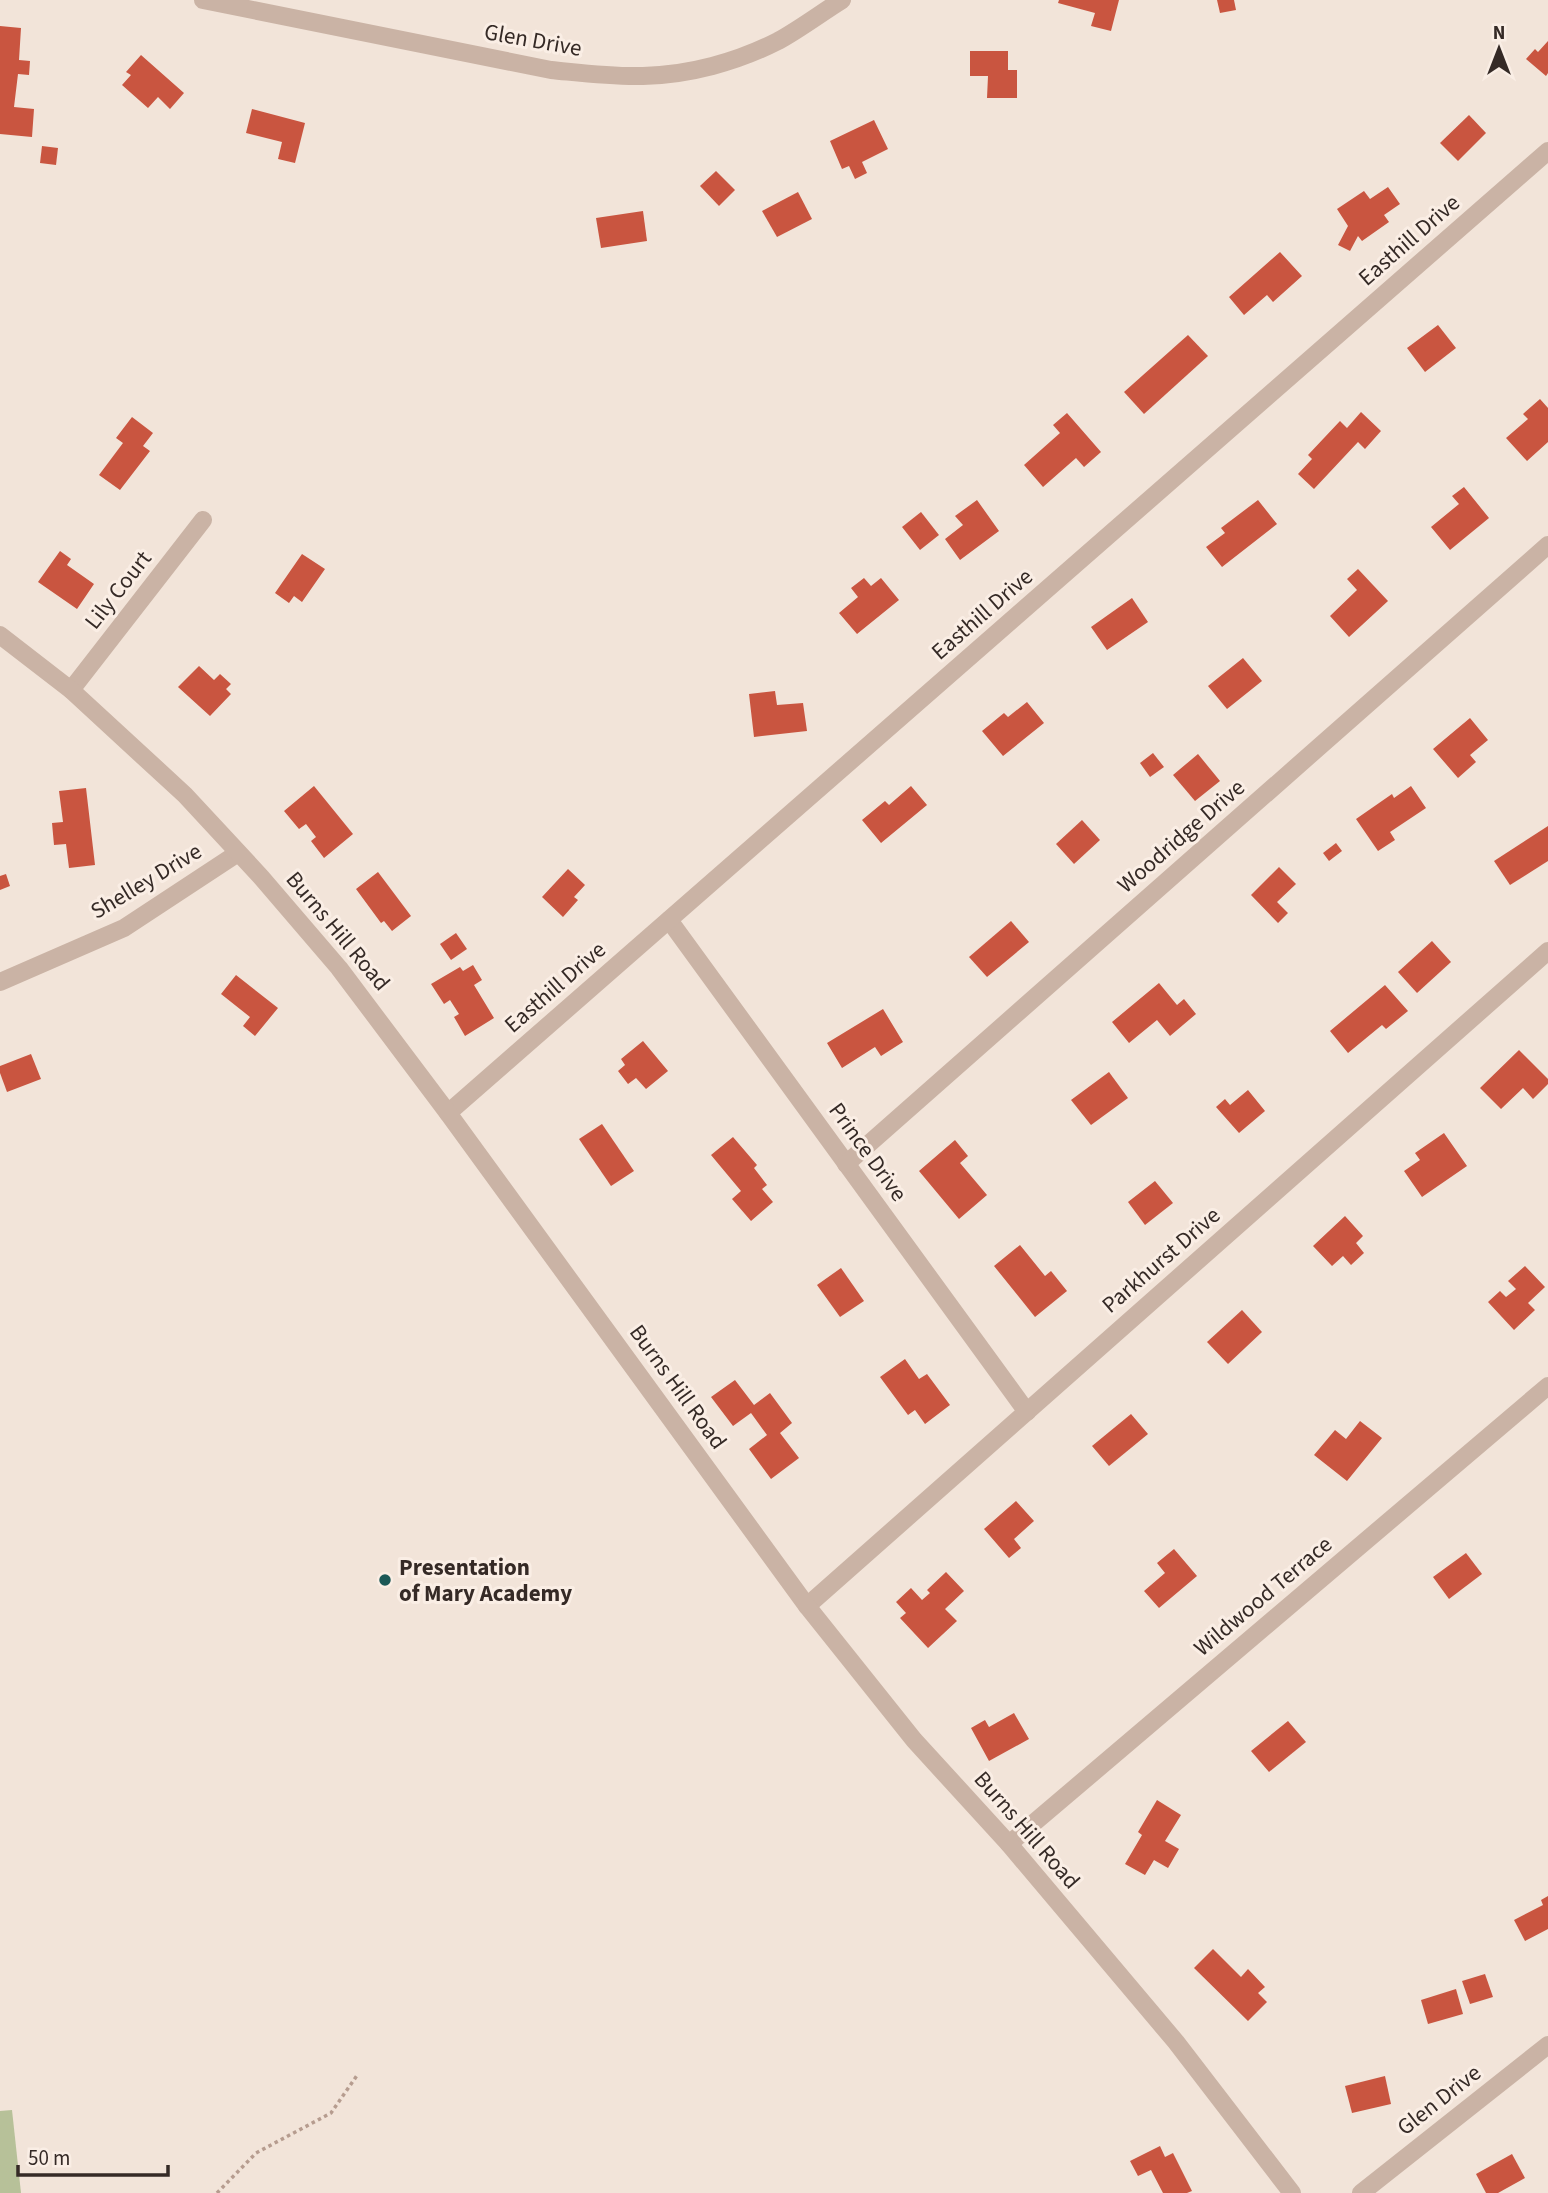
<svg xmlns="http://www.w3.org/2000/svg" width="1548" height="2193" viewBox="0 0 1548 2193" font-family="'Source Sans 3',sans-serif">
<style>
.green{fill:#b7c199}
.building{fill:#c95540}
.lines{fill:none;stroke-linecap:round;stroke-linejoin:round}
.path{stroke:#b69c8f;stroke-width:3.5;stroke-dasharray:3.5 3.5;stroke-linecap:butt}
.minor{stroke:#cab3a5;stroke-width:18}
.tertiary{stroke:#cab3a5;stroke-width:18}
.poi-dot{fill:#1b5856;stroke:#faeee5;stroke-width:2.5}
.labels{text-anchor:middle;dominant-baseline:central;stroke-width:6;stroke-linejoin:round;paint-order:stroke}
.street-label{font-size:23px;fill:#352a26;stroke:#faeee5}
.poi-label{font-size:23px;font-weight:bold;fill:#352a26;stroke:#faeee5;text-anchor:start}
</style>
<rect width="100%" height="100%" fill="#f2e4d9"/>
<!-- green -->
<path class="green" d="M12,2110L21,2193H0V2111Z"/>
<!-- building -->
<g class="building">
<path d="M1059,0H1119L1111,31L1091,26L1095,13L1058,3Z"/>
<path d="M1217,0H1234L1236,10L1220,13Z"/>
<path d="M0,26L21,28L19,60L30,61L29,75L18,74L14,107L34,109L32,137L0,134Z"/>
<path d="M1548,41V73L1546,76L1526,59L1535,49L1538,52Z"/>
<path d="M970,51H1008V70H1017V98H987L988,76H970Z"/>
<path d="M141,55L184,93L170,109L158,97L148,108L122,85L131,75L126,72Z"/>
<path d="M252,109L305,123L295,163L278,159L282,142L246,133Z"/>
<path d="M1469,115L1486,133L1458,161L1440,143Z"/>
<path d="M874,120L888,149L862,162L867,173L855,179L849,166L842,169L830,141Z"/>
<path d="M42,146L58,148L56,165L40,163Z"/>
<path d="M716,171L735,190L719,206L700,186Z"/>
<path d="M1388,187L1400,204L1384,215L1389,222L1362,241L1358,236L1350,251L1338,245L1348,226L1337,209L1364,191L1370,199Z"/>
<path d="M798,192L812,219L777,237L762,211Z"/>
<path d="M643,211L647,241L601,248L596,218Z"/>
<path d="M1280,252L1302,276L1273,302L1267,295L1244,315L1229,297Z"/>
<path d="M1438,325L1456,348L1425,372L1407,348Z"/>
<path d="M1188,335L1208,356L1144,414L1124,392Z"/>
<path d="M1540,399L1548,408V442L1527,461L1506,438L1528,419L1523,414Z"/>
<path d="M1361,412L1381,431L1365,449L1358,442L1314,489L1298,474L1312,459L1308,455L1340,421L1347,428Z"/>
<path d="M1067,413L1101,452L1084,467L1076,458L1043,487L1024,465L1060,433L1053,425Z"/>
<path d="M132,417L153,433L143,446L150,451L120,490L99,475L123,443L116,438Z"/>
<path d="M1464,487L1489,518L1450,550L1431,527L1459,504L1452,496Z"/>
<path d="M977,500L999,531L960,560L945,539L963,525L955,516Z"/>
<path d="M1258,500L1277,524L1222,567L1206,547L1225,533L1221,528Z"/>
<path d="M921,512L939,535L920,550L902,527Z"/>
<path d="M60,551L71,559L67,565L94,584L77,609L38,582Z"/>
<path d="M302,554L325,569L302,602L294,596L289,603L275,593Z"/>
<path d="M1358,569L1388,601L1349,637L1330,616L1357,590L1347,579Z"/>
<path d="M864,578L871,586L881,578L899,600L857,634L839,613L858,597L851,588Z"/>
<path d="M1132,598L1148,622L1107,650L1091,627Z"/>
<path d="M1243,658L1262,681L1227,709L1208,686Z"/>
<path d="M199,666L214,680L220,674L231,684L226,689L231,694L210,716L178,687Z"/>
<path d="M775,691L777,705L803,703L807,731L754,737L749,694Z"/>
<path d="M1027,702L1044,723L1003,756L982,731L1004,713L1008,717Z"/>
<path d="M1470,718L1488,740L1470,755L1476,762L1458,778L1433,749Z"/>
<path d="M1153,753L1164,767L1150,777L1140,763Z"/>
<path d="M1198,754L1220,781L1195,801L1173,775Z"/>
<path d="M314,786L353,834L324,858L311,841L316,837L306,824L299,829L284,811Z"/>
<path d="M911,786L927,805L881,843L862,820L885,801L889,805Z"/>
<path d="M1411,786L1426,808L1390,832L1395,840L1378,851L1356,819L1392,794L1394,798Z"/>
<path d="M86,788L95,865L69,868L66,844L54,845L52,823L63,822L59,791Z"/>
<path d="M1082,820L1100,840L1074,864L1056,844Z"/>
<path d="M1548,826V861L1510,885L1494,861Z"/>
<path d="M1336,843L1342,851L1329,861L1323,853Z"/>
<path d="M1279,867L1296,884L1277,902L1288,913L1278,923L1251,895Z"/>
<path d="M568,869L585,885L574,897L578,900L563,917L542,897Z"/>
<path d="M378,872L411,916L392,931L384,921L381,923L356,889Z"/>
<path d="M6,874L10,886L0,890V876Z"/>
<path d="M1011,921L1029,942L987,977L969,957Z"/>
<path d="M456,933L467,949L451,960L440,944Z"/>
<path d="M1432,941L1451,962L1417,993L1398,972Z"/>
<path d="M473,965L482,980L474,985L494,1018L465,1036L454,1017L459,1014L450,1000L444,1004L431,984L460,967L463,971Z"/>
<path d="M236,975L278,1008L255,1036L243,1026L250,1017L221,994Z"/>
<path d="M1159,983L1177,1005L1184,999L1196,1014L1170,1036L1157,1020L1129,1043L1112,1022Z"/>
<path d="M1385,985L1408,1011L1386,1029L1382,1025L1348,1053L1330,1031Z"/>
<path d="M883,1009L903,1042L881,1056L875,1047L842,1068L827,1043Z"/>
<path d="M643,1041L668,1071L646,1089L636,1078L628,1084L618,1071L625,1065L621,1059Z"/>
<path d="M1519,1050L1548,1079V1084L1533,1099L1523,1088L1501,1109L1480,1088Z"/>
<path d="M31,1054L41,1079L7,1092L0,1073V1066Z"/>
<path d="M1109,1072L1128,1098L1091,1125L1071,1100Z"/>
<path d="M1248,1090L1265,1111L1239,1133L1216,1107L1225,1099L1230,1105Z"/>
<path d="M602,1124L634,1171L611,1186L579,1139Z"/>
<path d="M1444,1133L1467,1166L1422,1197L1404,1171L1420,1160L1415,1153Z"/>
<path d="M733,1137L757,1165L754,1168L767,1185L762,1189L773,1202L751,1221L732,1199L741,1191L711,1155Z"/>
<path d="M955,1140L968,1156L960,1163L987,1195L959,1219L919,1171Z"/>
<path d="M1155,1181L1173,1203L1145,1225L1128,1202Z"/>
<path d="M1345,1216L1363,1236L1356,1243L1364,1253L1351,1265L1343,1256L1332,1266L1313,1246Z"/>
<path d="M1020,1245L1045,1276L1051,1271L1067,1291L1035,1317L994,1266Z"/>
<path d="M1525,1266L1545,1287L1528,1303L1535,1310L1514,1330L1488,1302L1500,1291L1506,1297L1516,1289L1508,1281Z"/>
<path d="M841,1268L864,1301L840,1317L817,1285Z"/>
<path d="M1242,1310L1262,1332L1228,1364L1207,1342Z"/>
<path d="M905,1359L919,1379L927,1374L950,1405L925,1424L915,1410L908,1415L880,1377Z"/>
<path d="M735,1380L754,1405L770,1393L792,1423L780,1433L799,1458L771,1479L749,1449L767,1435L751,1413L733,1426L711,1397Z"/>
<path d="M1131,1414L1148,1434L1109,1466L1092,1446Z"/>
<path d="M1360,1421L1382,1438L1347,1481L1314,1455L1335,1430L1346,1439Z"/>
<path d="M1016,1501L1034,1521L1014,1539L1021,1548L1009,1558L984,1529Z"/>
<path d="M1174,1549L1197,1576L1159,1608L1144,1591L1165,1573L1157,1563Z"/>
<path d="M1466,1553L1482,1574L1449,1599L1433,1577Z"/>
<path d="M946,1572L964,1591L945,1609L957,1621L928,1648L900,1618L906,1613L896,1602L911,1588L922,1600L930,1593L927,1590Z"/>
<path d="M1014,1713L1029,1739L989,1761L971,1728L985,1720L989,1727Z"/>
<path d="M1288,1721L1306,1742L1269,1772L1251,1751Z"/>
<path d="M1157,1800L1181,1815L1165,1841L1179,1849L1168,1868L1154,1860L1145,1875L1125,1864L1142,1835L1138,1832Z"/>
<path d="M1548,1896V1929L1525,1941L1514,1920L1543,1905L1541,1900Z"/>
<path d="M1213,1949L1241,1977L1248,1969L1265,1987L1258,1993L1267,2002L1248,2021L1194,1968Z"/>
<path d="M1485,1974L1493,1997L1470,2004L1462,1981Z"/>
<path d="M1456,1989L1463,2014L1428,2024L1421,2000Z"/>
<path d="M1385,2076L1391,2104L1352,2113L1345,2086Z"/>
<path d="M1160,2146L1165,2157L1173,2153L1192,2191L1187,2193H1163L1151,2170L1138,2176L1130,2161Z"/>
<path d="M1512,2154L1525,2178L1498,2193H1486L1476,2174Z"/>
</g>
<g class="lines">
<!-- path -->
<path class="path" d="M217,2193L256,2153L331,2113L358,2074"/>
<!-- minor -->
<g class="minor">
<path d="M203,0L551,70C582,73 612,77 643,76C689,75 737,62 778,41C800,29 821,13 842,0"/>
<path d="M71,690L203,520"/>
<path d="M669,920L1027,1412"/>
<path d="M0,982L124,928L238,853"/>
<path d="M448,1113L1548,151"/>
<path d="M846,1164L1548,545"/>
<path d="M807,1606L1548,951"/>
<path d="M1009,1844L1548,1386"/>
<path d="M1361,2193L1548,2045"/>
</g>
<!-- tertiary -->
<path class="tertiary" d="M0,635L71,690L185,795L261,877L339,968L448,1113L807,1606L914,1740L1009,1844L1176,2042L1292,2193"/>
</g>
<!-- markers -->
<circle class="poi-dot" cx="385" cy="1580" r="7"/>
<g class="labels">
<!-- street labels -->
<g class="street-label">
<text transform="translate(533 40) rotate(10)">Glen Drive</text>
<text transform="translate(1409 240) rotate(-41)">Easthill Drive</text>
<text transform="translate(118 590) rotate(-52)">Lily Court</text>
<text transform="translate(982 614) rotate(-41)">Easthill Drive</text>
<text transform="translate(1181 836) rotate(-41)">Woodridge Drive</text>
<text transform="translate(146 881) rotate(-31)">Shelley Drive</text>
<text transform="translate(338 931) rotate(50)">Burns Hill Road</text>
<text transform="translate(555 987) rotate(-41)">Easthill Drive</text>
<text transform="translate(868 1152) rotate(54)">Prince Drive</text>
<text transform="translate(1161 1260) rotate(-41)">Parkhurst Drive</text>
<text transform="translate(678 1387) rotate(54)">Burns Hill Road</text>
<text transform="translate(1263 1596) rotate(-40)">Wildwood Terrace</text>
<text transform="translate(1027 1830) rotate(49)">Burns Hill Road</text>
<text transform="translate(1439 2100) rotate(-38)">Glen Drive</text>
</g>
<!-- poi labels -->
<g class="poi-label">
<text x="399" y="1567">Presentation<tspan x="399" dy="26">of Mary Academy</tspan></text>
</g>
</g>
<!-- north arrow -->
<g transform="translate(1499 49)" stroke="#faeee5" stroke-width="5" paint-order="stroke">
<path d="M0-5L12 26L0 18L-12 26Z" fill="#352a26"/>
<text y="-10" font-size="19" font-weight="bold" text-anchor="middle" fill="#352a26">N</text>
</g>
<!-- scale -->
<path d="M18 2165v10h150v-10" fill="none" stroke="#352a26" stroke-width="3.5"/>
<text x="28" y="2165" font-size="21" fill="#352a26" stroke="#faeee5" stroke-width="5" paint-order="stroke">50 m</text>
</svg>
